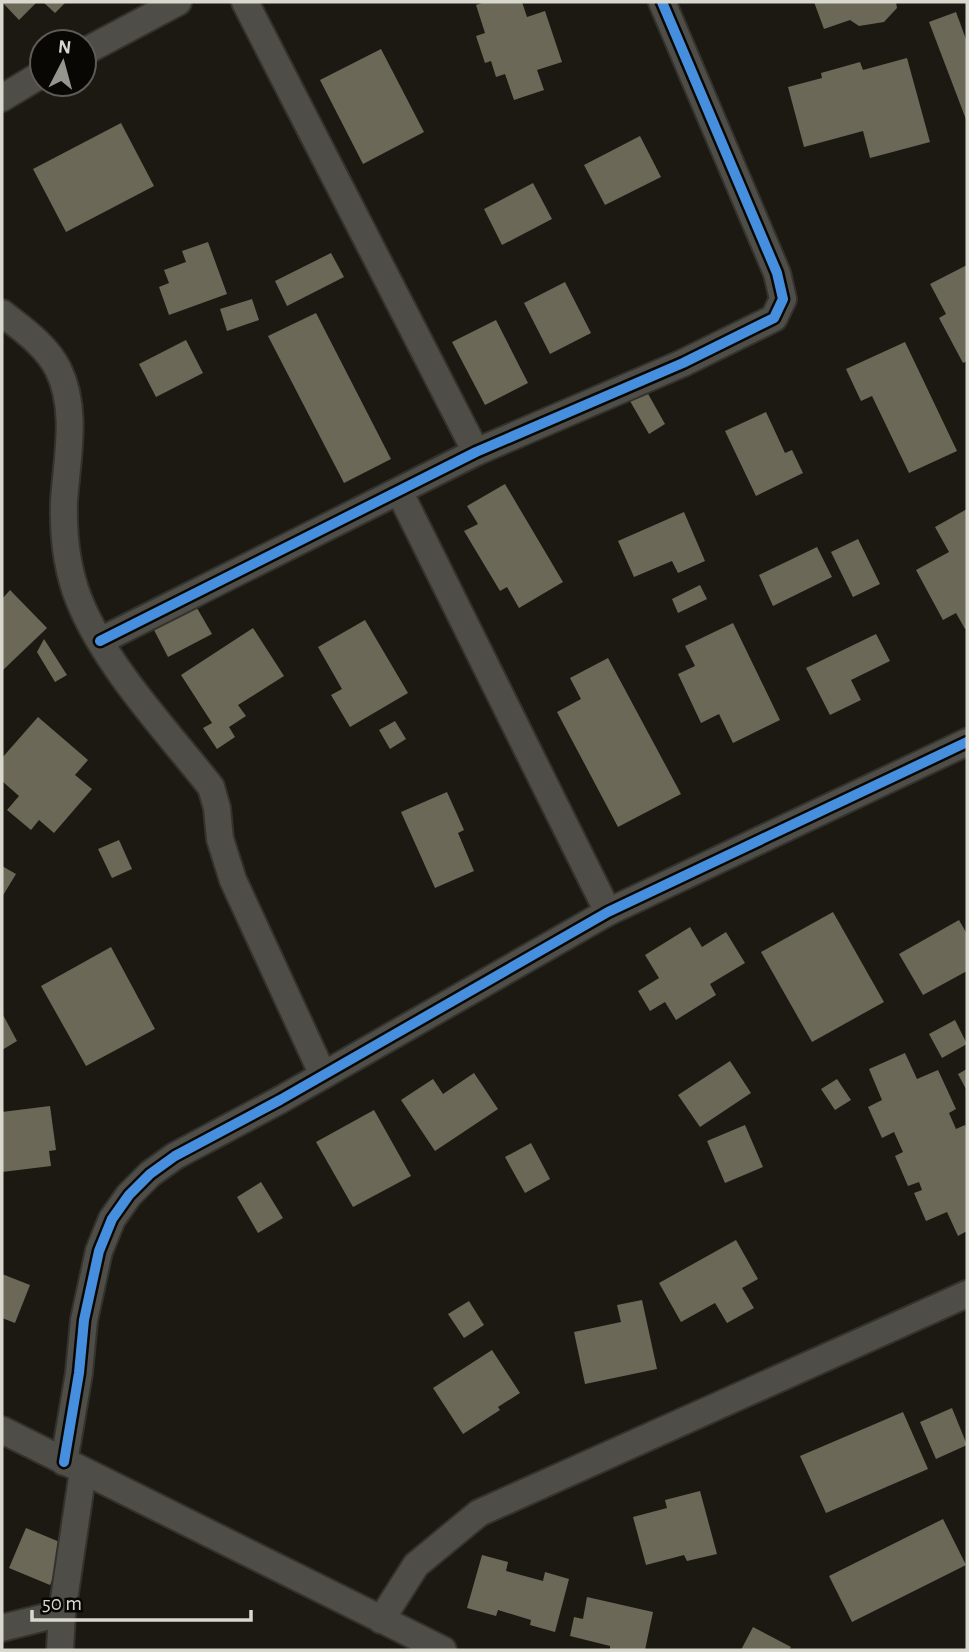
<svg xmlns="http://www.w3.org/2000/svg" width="969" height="1652" viewBox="0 0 969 1652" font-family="'Alegreya Sans',sans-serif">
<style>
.building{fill:#6c6857}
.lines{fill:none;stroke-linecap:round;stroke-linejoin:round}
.street-casing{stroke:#33322d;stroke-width:30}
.street{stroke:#4f4d48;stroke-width:26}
.cycleway-casing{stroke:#080703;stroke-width:15}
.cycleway{stroke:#468fdf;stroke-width:10}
</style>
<rect width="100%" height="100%" fill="#1b1912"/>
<!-- building -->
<g class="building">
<path d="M2,2H37L19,20Z"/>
<path d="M43,2H66L55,13Z"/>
<path d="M485,2H522L527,17L545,11L562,62L537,70L544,90L514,100L505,74L496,77L491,61L485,63L476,36L485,33L476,5Z"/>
<path d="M814,2H896L897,8L884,22L859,26L850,20L824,29Z"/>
<path d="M956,12L967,42V122L929,22Z"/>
<path d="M381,49L424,132L363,164L320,80Z"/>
<path d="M907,58L930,142L870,158L863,131L804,147L788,87L822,78L821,73L860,62L863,70Z"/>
<path d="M121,123L154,186L66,232L33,169Z"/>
<path d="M640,136L661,177L605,205L584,165Z"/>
<path d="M533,183L552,219L502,245L484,209Z"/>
<path d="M208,242L227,294L169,315L159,287L169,283L164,270L186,262L182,251Z"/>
<path d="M331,253L344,277L287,306L275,281Z"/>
<path d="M967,265V361L963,363L939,318L946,314L930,284Z"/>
<path d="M565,282L591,333L550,354L524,303Z"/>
<path d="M252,299L259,320L227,331L220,309Z"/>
<path d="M316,313L391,459L344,483L268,336Z"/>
<path d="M496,320L528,383L485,405L452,342Z"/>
<path d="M186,340L203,373L156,397L139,364Z"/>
<path d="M905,342L957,451L909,473L872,396L861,401L846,369Z"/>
<path d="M647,392L665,424L649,434L630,401Z"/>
<path d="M766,412L785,453L792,450L803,473L756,496L725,431Z"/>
<path d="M505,484L563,582L519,608L507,587L500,591L464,531L478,524L467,506Z"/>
<path d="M967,509V628L965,629L956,613L943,620L916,570L949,552L935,527Z"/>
<path d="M684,512L705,561L678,573L672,561L634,577L618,541Z"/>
<path d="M858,539L880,584L853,597L831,552Z"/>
<path d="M817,547L832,577L773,606L759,575Z"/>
<path d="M700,585L707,599L678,613L672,599Z"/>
<path d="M10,590L47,628L2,671V599Z"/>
<path d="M197,608L212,634L168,657L154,630Z"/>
<path d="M365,620L408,693L350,727L331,695L342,689L318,647Z"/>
<path d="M733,623L780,720L733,743L719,714L701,723L678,674L695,666L685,646Z"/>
<path d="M253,628L284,676L238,705L246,716L229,727L235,737L217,749L203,728L212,723L181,675Z"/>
<path d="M876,634L890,661L851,680L861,700L830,715L806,668Z"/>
<path d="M44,639L67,675L55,682L37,652Z"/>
<path d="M608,658L681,794L618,827L557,712L581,699L570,678Z"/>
<path d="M38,717L88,760L75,775L92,789L54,833L39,820L31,830L7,810L19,796L2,781V758Z"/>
<path d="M395,721L406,739L390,749L379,730Z"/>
<path d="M447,792L464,830L458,833L474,871L435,888L401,812Z"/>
<path d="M119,840L132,869L112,878L98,849Z"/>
<path d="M2,866L16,874L2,897Z"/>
<path d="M833,912L884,1002L812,1042L761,952Z"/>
<path d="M959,920L967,934V971L923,995L899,954Z"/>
<path d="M690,927L702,947L726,932L745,963L710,984L716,995L676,1020L665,1002L650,1011L638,991L659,978L645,955Z"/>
<path d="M111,947L155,1029L86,1066L41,986Z"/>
<path d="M2,1013L17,1041L2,1050Z"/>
<path d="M955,1020L967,1044L942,1058L929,1034Z"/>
<path d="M905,1053L917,1079L938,1070L956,1109L949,1113L956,1129L965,1125L967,1130V1231L958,1236L947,1212L926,1221L914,1193L922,1190L919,1182L908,1186L895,1156L903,1152L894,1132L882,1138L868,1107L882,1100L869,1069Z"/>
<path d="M730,1061L751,1093L700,1127L678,1095Z"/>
<path d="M967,1069V1091L958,1074Z"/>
<path d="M474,1073L498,1109L435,1151L401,1100L433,1079L443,1094Z"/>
<path d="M837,1079L851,1100L835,1110L821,1089Z"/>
<path d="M50,1106L56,1150L49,1151L51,1166L2,1172V1112Z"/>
<path d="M374,1110L411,1176L353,1207L316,1142Z"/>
<path d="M745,1125L763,1167L725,1183L707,1141Z"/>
<path d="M531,1143L550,1179L525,1193L505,1157Z"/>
<path d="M261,1182L283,1218L258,1233L237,1197Z"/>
<path d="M736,1240L758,1279L742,1288L754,1308L727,1323L715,1303L681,1322L659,1283Z"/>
<path d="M2,1274L30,1285L15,1323L2,1318Z"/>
<path d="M642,1300L657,1369L585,1384L574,1332L621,1322L617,1305Z"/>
<path d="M469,1301L484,1325L464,1338L448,1314Z"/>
<path d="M492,1350L520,1393L498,1407L500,1410L463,1434L433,1388Z"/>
<path d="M952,1408L967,1445L936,1459L920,1422Z"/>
<path d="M903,1412L928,1469L826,1513L800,1456Z"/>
<path d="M700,1491L717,1554L687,1561L684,1555L646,1565L633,1517L667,1508L665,1500Z"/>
<path d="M943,1519L966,1565L852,1622L829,1576Z"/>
<path d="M26,1528L67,1545L50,1585L9,1568Z"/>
<path d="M482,1555L508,1562L506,1571L543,1581L545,1572L569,1579L555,1632L530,1625L531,1620L498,1610L496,1616L467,1608Z"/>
<path d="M587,1597L653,1612L645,1650H610V1646L570,1636L574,1617L583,1619Z"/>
<path d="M753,1627L791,1647L789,1650H741Z"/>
</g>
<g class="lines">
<defs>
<g id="street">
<path d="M245,2L476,452"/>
<path d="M84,52L178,2"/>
<path d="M2,98L42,74"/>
<path d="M2,313C22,329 46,345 58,369C78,409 67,458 64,501C63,533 67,570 79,600C106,667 167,731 211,787L217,808L220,839L233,880L323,1075"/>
<path d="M399,491L608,912"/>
<path d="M100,641L476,452L683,363L774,318L783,299L777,273L662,2"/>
<path d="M2,1430L443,1650"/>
<path d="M64,1462L79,1373L84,1320L99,1251L112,1219L129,1195L150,1174L175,1156L280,1100L608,912L967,742"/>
<path d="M381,1620L416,1565L479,1513L967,1294"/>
<path d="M2,1628L62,1613"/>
<path d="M60,1650L62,1613L83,1471"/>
</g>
</defs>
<!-- street casing -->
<use href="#street" class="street-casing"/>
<!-- street -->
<use href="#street" class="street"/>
<defs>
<g id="cycleway">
<path d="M100,641L476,452L683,363L774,318L783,299L777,273L662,2"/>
<path d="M64,1462L79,1373L84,1320L99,1251L112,1219L129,1195L150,1174L175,1156L280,1100L608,912L967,742"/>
</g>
</defs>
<!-- cycleway casing -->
<use href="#cycleway" class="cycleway-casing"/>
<!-- cycleway -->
<use href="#cycleway" class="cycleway"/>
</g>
<!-- border -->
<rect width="969" height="1652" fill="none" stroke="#d9d8cf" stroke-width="7"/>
<!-- north arrow -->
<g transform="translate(63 63) rotate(6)"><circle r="33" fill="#080703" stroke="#5c5b55" stroke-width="2"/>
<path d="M0-5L12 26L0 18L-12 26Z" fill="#96958d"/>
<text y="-10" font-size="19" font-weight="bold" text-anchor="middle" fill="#d9d8cf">N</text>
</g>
<!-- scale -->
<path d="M32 1610v10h219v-10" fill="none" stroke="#d9d8cf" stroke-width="3.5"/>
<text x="42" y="1610" font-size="21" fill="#d9d8cf" stroke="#080703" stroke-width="5" paint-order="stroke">50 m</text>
</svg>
